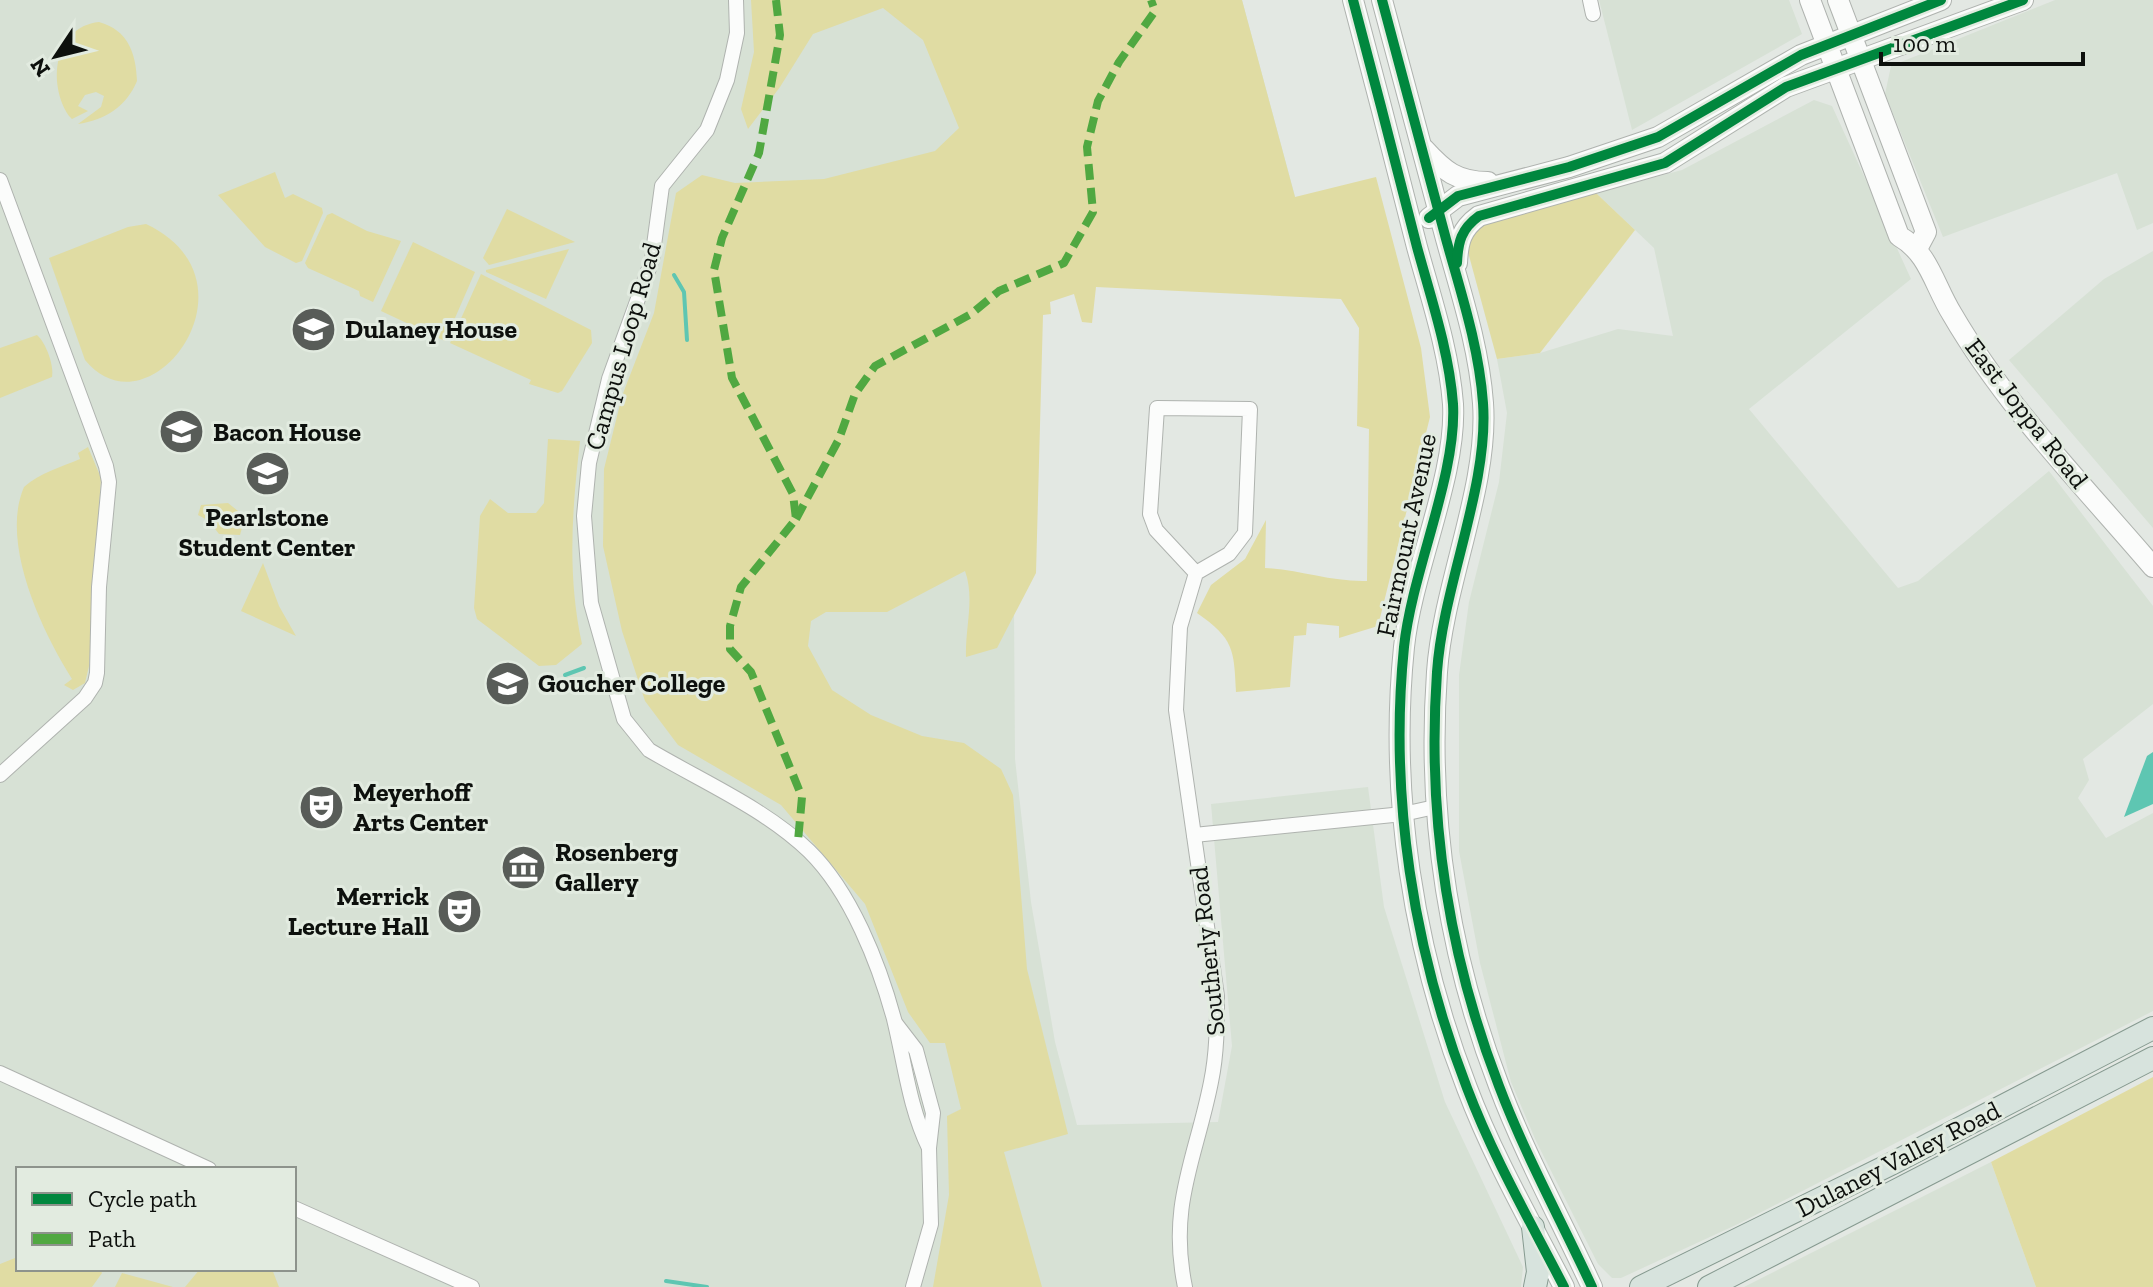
<svg xmlns="http://www.w3.org/2000/svg" width="2153" height="1287" viewBox="0 0 2153 1287" font-family="'Zilla Slab',serif">
<style>
.built{fill:#d7e1d5;fill-rule:evenodd}
.green{fill:#e0dca3}
.water{fill:#5ec6b2}
.lines{fill:none;stroke-linecap:round;stroke-linejoin:round}
.stream{stroke:#5ec6b2;stroke-width:4}
.street-casing{stroke:#afb3af;stroke-width:16}
.secondary-casing{stroke:#afb3af;stroke-width:22}
.primary-casing{stroke:#869a90;stroke-width:24}
.street{stroke:#fbfcfb;stroke-width:14}
.secondary{stroke:#fbfcfb;stroke-width:20}
.primary{stroke:#d7e3dd;stroke-width:22}
.quiet{stroke:#50a841;stroke-width:8;stroke-dasharray:16 8;stroke-linecap:butt}
.cycleway-casing{stroke:#e2ebe0;stroke-width:15}
.cycleway{stroke:#00873e;stroke-width:10}
.labels{text-anchor:middle;dominant-baseline:central;stroke-width:6;stroke-linejoin:round;paint-order:stroke}
.poi-label{font-size:26px;font-weight:bold;fill:#0d100d;stroke:#e2ebe0;text-anchor:start}
.street-label{font-size:26px;fill:#0d100d;stroke:#e2ebe0}
</style>
<rect width="100%" height="100%" fill="#e3e8e3"/>
<!-- built -->
<g class="built">
<path d="M0,0H1242L1303,226L1029,301L1014,608L1015,759L1031,902L1055,1042L1077,1125L1218,1122L1232,1046L1211,804L1368,787L1384,907L1445,1102L1523,1267L1521,1287H0ZM18,1169H294V1269H18Z"/>
<path d="M1599,0H1789L1802,34L1632,130Z"/>
<path d="M2055,0H2153V223L2137,230L2117,173L1943,237L1885,94L1891,66Z"/>
<path d="M1814,100L1832,106L1911,279L1749,409L1898,588L1918,581L2049,471L2153,606V704L2083,759L2089,780L2078,798L2106,838L2153,813V1011L1738,1224L1621,1278H1612L1598,1264L1536,1141L1511,1082L1480,963L1459,851V675L1469,602L1499,482L1507,413L1497,359L1540,353L1618,329L1673,336L1654,248L1596,193L1682,170Z"/>
<path d="M2153,251V528L2009,360L2104,279Z"/>
<path d="M1991,1162L2036,1287H1744Z"/>
</g>
<!-- green -->
<g class="green">
<path d="M751,0H1242L1295,197L1376,177L1421,348L1430,417L1378,626L1339,638V626L1307,623L1306,635L1294,636L1290,687L1236,692C1234,649 1234,639 1197,613L1211,585L1245,559L1266,520L1265,568C1301,570 1331,582 1367,581L1369,429L1357,426L1359,328L1341,299L1096,287L1092,323L1082,322L1074,294L1050,302L1051,314L1043,315L1036,573L997,648L966,657C965,627 975,599 965,571L887,612H826L811,621L808,646L832,690L871,715L922,736L964,743L1001,769L1013,795L1027,969L1068,1134L1004,1152L1042,1287H933L949,1195L947,1116L961,1109L945,1043H930L908,1012L865,904L781,805L678,745L645,701L622,631L603,546L604,469L622,396L654,313L676,193L702,175L735,183L824,179L935,151L959,128L923,40L883,8L813,34L780,87L748,129L741,109L754,52Z"/>
<path d="M99,22C128,30 136,53 137,81C126,107 105,120 78,124L101,107L104,96L96,92L85,95L78,106L88,111L72,119L69,116C47,83 54,27 99,22Z"/>
<path d="M275,172L285,198L293,194L322,208L323,213L302,261L296,263L265,247L218,195Z"/>
<path d="M1596,193L1635,230L1540,353L1497,359L1468,252L1467,235L1477,226Z"/>
<path d="M507,209L575,242L489,265L483,258Z"/>
<path d="M332,213L367,231L401,241L373,302L360,296L359,291L308,268L305,263L327,215Z"/>
<path d="M146,224C267,281 149,439 85,360L49,258L128,227Z"/>
<path d="M413,242L475,272L445,341L381,311Z"/>
<path d="M569,249L546,299L486,272V270Z"/>
<path d="M481,274L591,330L592,343L562,391L558,393L529,384L531,380L450,343Z"/>
<path d="M37,335C46,343 54,365 52,377L0,398V348Z"/>
<path d="M548,439L580,441C572,511 567,575 582,644L556,665L539,666L477,619L474,608L480,516L490,499L508,513H536L544,503Z"/>
<path d="M88,447L101,478L89,666L85,683L73,690L64,685L72,679C41,630 0,542 24,487C40,473 61,467 80,459L78,453Z"/>
<path d="M228,503L238,511L243,524L240,535L219,534L209,521L198,515L201,505Z"/>
<path d="M263,563L279,606L296,636L241,611Z"/>
<path d="M2153,1077V1287H2036L1991,1162Z"/>
<path d="M15,1258L18,1269H100L102,1273L92,1287H0V1264Z"/>
<path d="M200,1269H272L279,1287H185Z"/>
<path d="M122,1273L173,1287H115Z"/>
</g>
<!-- water -->
<path class="water" d="M2153,752V804L2124,817L2147,756Z"/>
<g class="lines">
<!-- stream -->
<g class="stream">
<path d="M674,275L684,292L687,340"/>
<path d="M565,675L584,668"/>
<path d="M666,1281L707,1287"/>
</g>
<defs>
<g id="street">
<path d="M736,0L737,33L727,80L707,130L662,186L652,260L609,379L589,463L584,516L591,603L624,719L649,750C703,782 764,808 809,851C851,892 879,964 894,1019C905,1064 909,1107 929,1148"/>
<path d="M1590,0L1593,14"/>
<path d="M0,180L106,466L109,482L99,587L97,673L95,683L85,698L0,775"/>
<path d="M1194,835L1403,814L1435,807"/>
<path d="M896,1024L916,1050L933,1113L929,1148L931,1224L913,1287"/>
<path d="M0,1073L209,1169"/>
<path d="M294,1208L472,1287"/>
<path d="M1185,1287C1168,1205 1196,1158 1211,1082C1217,1053 1217,1025 1217,996L1176,710L1180,627L1196,573L1229,554L1245,533L1250,409L1157,408L1150,514L1156,530L1196,573"/>
</g>
<g id="secondary">
<path d="M1353,0C1375,82 1396,165 1417,247C1431,298 1449,351 1453,404C1457,475 1412,571 1404,647C1389,795 1413,949 1467,1088C1493,1157 1530,1221 1564,1287"/>
<path d="M1382,0C1404,80 1425,160 1446,239C1461,293 1479,347 1483,403C1489,486 1443,585 1437,672C1427,814 1448,954 1499,1086C1525,1155 1561,1220 1592,1287"/>
<path d="M1810,0L1899,236C1929,253 1934,285 1952,314C2006,407 2084,486 2153,567"/>
<path d="M1838,0L1926,232L1918,247"/>
<path d="M1424,149C1444,171 1457,182 1488,182"/>
<path d="M1429,218L1458,196L1569,167L1658,137L1801,55L1941,0"/>
<path d="M1457,263C1458,242 1461,229 1479,216L1665,163L1786,87L2023,0"/>
</g>
<g id="primary">
<path d="M1533,1227L1538,1272L1535,1287"/>
<path d="M1641,1287L1895,1162L2153,1028"/>
<path d="M1709,1287L2153,1058"/>
</g>
</defs>
<!-- street casing -->
<use href="#street" class="street-casing"/>
<!-- secondary casing -->
<use href="#secondary" class="secondary-casing"/>
<!-- primary casing -->
<use href="#primary" class="primary-casing"/>
<!-- street -->
<use href="#street" class="street"/>
<!-- secondary -->
<use href="#secondary" class="secondary"/>
<!-- primary -->
<use href="#primary" class="primary"/>
<!-- quiet -->
<g class="quiet">
<path d="M776,0L780,35L759,153L722,238L714,270L732,378L793,494L796,519L741,587L730,626V649L751,672L802,797L798,841"/>
<path d="M796,519L839,439L855,394L875,366L971,314L999,291L1064,263L1093,212L1087,147L1098,101L1119,62L1155,11L1151,0"/>
</g>
<defs>
<g id="cycleway">
<path d="M1353,0C1375,82 1396,165 1417,247C1431,298 1449,351 1453,404C1457,475 1412,571 1404,647C1389,795 1413,949 1467,1088C1493,1157 1530,1221 1564,1287"/>
<path d="M1382,0C1404,80 1425,160 1446,239C1461,293 1479,347 1483,403C1489,486 1443,585 1437,672C1427,814 1448,954 1499,1086C1525,1155 1561,1220 1592,1287"/>
<path d="M1429,218L1458,196L1569,167L1658,137L1801,55L1941,0"/>
<path d="M1457,263C1458,242 1461,229 1479,216L1665,163L1786,87L2023,0"/>
</g>
</defs>
<!-- cycleway casing -->
<use href="#cycleway" class="cycleway-casing"/>
<!-- cycleway -->
<use href="#cycleway" class="cycleway"/>
</g>
<!-- icons -->
<defs>
<symbol id="university-disc" viewBox="-11 -11 22 22"><circle r="9.5" fill="#585c58" stroke="#e2ebe0"/><path d="M0-5L7-2L0 1L-7-2ZM-4 1L0 2.5L4 1V4Q0 6-4 4Z" fill="#fff"/></symbol>
<symbol id="theatre-disc" viewBox="-11 -11 22 22"><circle r="9.5" fill="#585c58" stroke="#e2ebe0"/><path d="M-5-5.5Q0-4 5-5.5V0Q5 5 0 6Q-5 5-5 0ZM-3.3-2.5H-1v1.5H-3.3ZM1-2.5H3.3v1.5H1ZM-2.8 1Q0 5.5 2.8 1Z" fill="#fff"/></symbol>
<symbol id="museum-disc" viewBox="-11 -11 22 22"><circle r="9.5" fill="#585c58" stroke="#e2ebe0"/><path d="M0-6L6-3V-2H-6V-3ZM-5-1h2V3h-2ZM-1-1h2V3h-2ZM3-1h2V3H3ZM-6 4H6V6H-6Z" fill="#fff"/></symbol>
</defs>
<g fill-rule="evenodd">
<use href="#university-disc" x="288" y="304" width="51" height="51"/>
<use href="#university-disc" x="156" y="406" width="51" height="51"/>
<use href="#university-disc" x="242" y="448" width="51" height="51"/>
<use href="#university-disc" x="482" y="658" width="51" height="51"/>
<use href="#theatre-disc" x="296" y="782" width="51" height="51"/>
<use href="#museum-disc" x="498" y="842" width="51" height="51"/>
<use href="#theatre-disc" x="434" y="886" width="51" height="51"/>
</g>
<g class="labels">
<!-- poi labels -->
<g class="poi-label">
<text x="345" y="329">Dulaney House</text>
<text x="213" y="432">Bacon House</text>
<text x="267" y="517" text-anchor="middle">Pearlstone<tspan x="267" dy="30">Student Center</tspan></text>
<text x="538" y="683">Goucher College</text>
<text x="353" y="792">Meyerhoff<tspan x="353" dy="30">Arts Center</tspan></text>
<text x="555" y="852">Rosenberg<tspan x="555" dy="30">Gallery</tspan></text>
<text x="429" y="896" text-anchor="end">Merrick<tspan x="429" dy="30">Lecture Hall</tspan></text>
</g>
<!-- street labels -->
<g class="street-label">
<text transform="translate(623 346) rotate(-74)">Campus Loop Road</text>
<text transform="translate(2027 413) rotate(52)">East Joppa Road</text>
<text transform="translate(1406 535) rotate(-78)">Fairmount Avenue</text>
<text transform="translate(1207 951) rotate(-96)">Southerly Road</text>
<text transform="translate(1898 1159) rotate(-27)">Dulaney Valley Road</text>
</g>
</g>
<!-- legend -->
<rect x="16" y="1167" width="280" height="104" fill="#e2ebe0" stroke="#8d938c" stroke-width="2"/>
<rect x="32" y="1193" width="40" height="12" fill="#00873e" stroke="#8d938c" stroke-width="2"/>
<text x="88" y="1207" font-size="24" fill="#0d100d">Cycle path</text>
<rect x="32" y="1233" width="40" height="12" fill="#50a841" stroke="#8d938c" stroke-width="2"/>
<text x="88" y="1247" font-size="24" fill="#0d100d">Path</text>
<!-- north arrow -->
<g transform="translate(56 56) rotate(235)" stroke="#e2ebe0" stroke-width="6" paint-order="stroke">
<path d="M0-6L14 30L0 20L-14 30Z" fill="#0d100d"/>
<text y="-12" font-size="22" font-weight="bold" text-anchor="middle" fill="#0d100d">N</text>
</g>
<!-- scale -->
<path d="M1881 52v12h202v-12" fill="none" stroke="#0d100d" stroke-width="4"/>
<text x="1893" y="52" font-size="24" fill="#0d100d" stroke="#e2ebe0" stroke-width="6" paint-order="stroke">100 m</text>
</svg>
